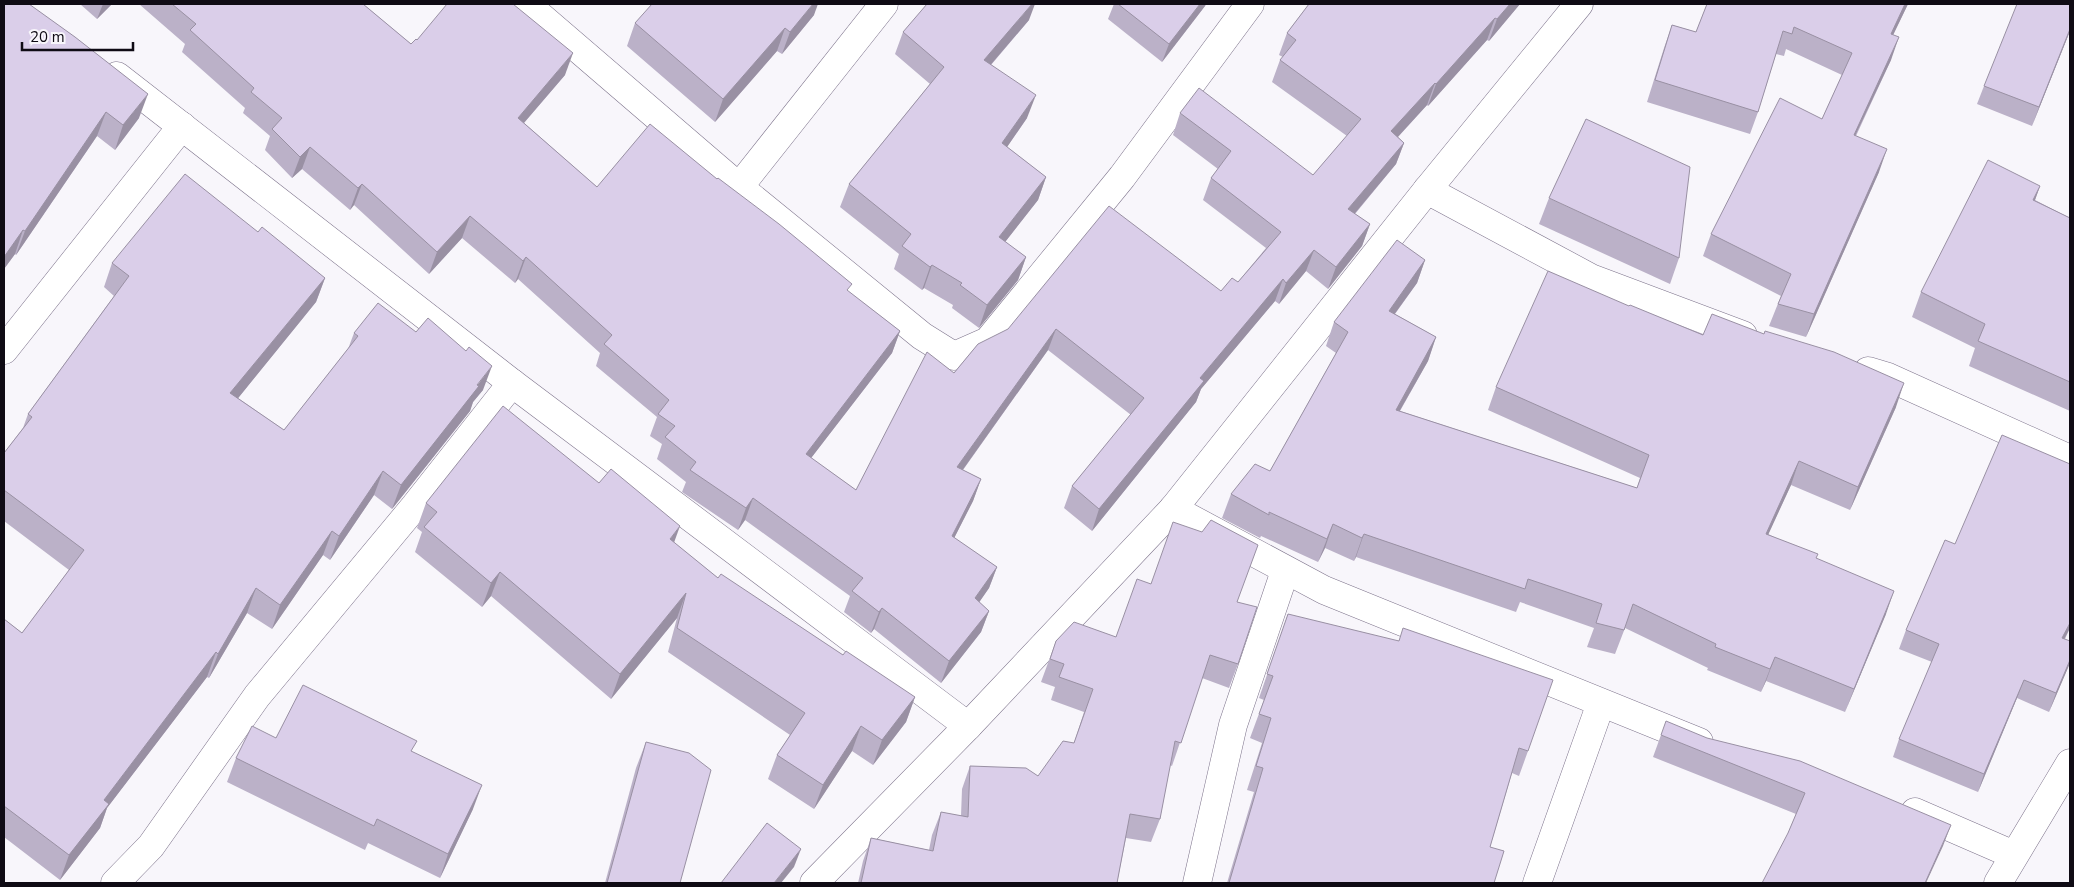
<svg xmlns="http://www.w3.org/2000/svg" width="2074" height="887" viewBox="0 0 2074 887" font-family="'Nunito Sans',sans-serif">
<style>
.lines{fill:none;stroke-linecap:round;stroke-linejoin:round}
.street-casing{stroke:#7d738b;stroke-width:29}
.street{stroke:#fff;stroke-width:28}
.wall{fill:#bbb1c8}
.shaded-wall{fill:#9990a3}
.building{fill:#dacee9;stroke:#9990a3}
</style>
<rect width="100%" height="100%" fill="#f8f6fb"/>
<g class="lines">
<defs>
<g id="street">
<path d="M526,4L739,187L922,336L954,356L988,341L1122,177L1250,4"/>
<path d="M117,76L512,383L968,726"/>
<path d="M739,187L884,4"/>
<path d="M1427,190L1591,278L1743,335"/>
<path d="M4,350L182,126"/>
<path d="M1868,371L1888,377L2070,459"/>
<path d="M1173,509L1324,590L1699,742"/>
<path d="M1915,812L2014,855"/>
<path d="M115,883L151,846L257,696L415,506L512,383"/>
<path d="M814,883L968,726L1173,509L1427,190L1579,4"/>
<path d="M1197,883L1233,725L1285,571"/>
<path d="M1537,883L1601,703"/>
<path d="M1998,883L2070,763"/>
</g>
</defs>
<!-- street casing -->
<use href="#street" class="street-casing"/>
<!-- street -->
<use href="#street" class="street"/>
</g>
<!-- wall -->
<g class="wall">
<path d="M4,4L139,118L115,150L97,136L16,255L15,254L4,269Z"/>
<path d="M80,4H112L97,19Z"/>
<path d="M139,4H363L411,44L417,40L565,75L524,123L597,187L849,292L900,331L892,353L811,458L856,490L978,344L1221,291L1238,282L1266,248L1203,200L1211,178L1218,169L1173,135L1180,113L1313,175L1347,136L1272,82L1280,60L1283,57L1279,55L1287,33L1309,4H1520L1489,41L1487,40L1428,106L1427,105L1398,137L1404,143L1396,164L1355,214L1370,224L1362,246L1328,289L1306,271L1279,304L1275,301L1201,389L1196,402L1092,531L1064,508L1072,486L1131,415L1048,350L963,470L981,479L973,501L954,538L997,567L989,588L979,602L989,611L981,632L941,683L874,629L871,633L844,612L850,596L745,520L738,530L682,492L686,482L657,459L662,444L650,436L657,417L596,366L600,353L518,279L515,283L462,238L429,274L354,205L350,210L302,169L292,178L265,150L270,136L243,113L245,108L182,52L185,44Z"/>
<path d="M1114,4H1206L1205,6L1162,62L1108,19Z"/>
<path d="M1707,4H1908L1893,35L1891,60L1856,136L1879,172L1806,337L1769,326L1781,296L1703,256L1711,234L1822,119L1842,75L1786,49L1784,56L1776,54L1758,112L1750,134L1647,102L1664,48L1672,25L1696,32Z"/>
<path d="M814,15L782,54L777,51L715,122L627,46L635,23Z"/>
<path d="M1029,20L991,65L1027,118L1007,147L1046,177L1038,200L1005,242L1026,257L1018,280L979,328L952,308L953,305L924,288L922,290L894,269L899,254L840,207L849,184L930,84L895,54L903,32Z"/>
<path d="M2070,31L2032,126L1977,104L1984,86Z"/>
<path d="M2040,186L2035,200L2070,218V411L1969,366L1975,348L1912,317L1921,292Z"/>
<path d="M1549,198L1679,258L1670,284L1539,224Z"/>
<path d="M258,232L325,278L316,302L238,398L284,430L348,349L354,333L483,390L473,402L470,411L392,509L374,495L330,560L323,555L272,629L247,613L209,678L207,677L107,808L100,828L60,880L4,837V619L22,633L69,570L4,521V453L23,428L28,414L114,296L104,287L112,263Z"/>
<path d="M1425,260L1417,283L1395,314L1436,337L1428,361L1400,411L1637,488L1640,478L1488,410L1496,387L1629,306L1896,407L1850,510L1791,485L1768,534L1816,558L1886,614L1845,712L1766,681L1761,692L1707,670L1708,668L1625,628L1615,654L1587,647L1594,628L1520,602L1516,612L1356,557L1354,561L1325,548L1318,562L1261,536L1260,538L1222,518L1231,494L1270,471L1336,353L1326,346L1334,322Z"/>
<path d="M599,483L718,578L843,655L915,697L906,722L873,765L852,751L814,809L768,779L777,755L790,735L668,652L677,618L611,699L491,596L482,607L415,552L422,532L417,528L426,503Z"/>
<path d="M1151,584L1237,602L1238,664L1229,688L1202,678L1172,766L1170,765L1160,819L1151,842L1126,838L1117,883H858L863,861L871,838L929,850L932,835L941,812L961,816L962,789L970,766L1038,776L1074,743L1084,712L1051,700L1055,687L1041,682L1056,641L1116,637Z"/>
<path d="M1288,614L1528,751L1519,776L1512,773L1490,847L1494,883H1227L1254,792L1247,790L1262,743L1250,738L1264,700L1259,698Z"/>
<path d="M2070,628L2065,639L2070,663L2049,712L2017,698L1978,792L1893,757L1899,739L1932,662L1899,649L1906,630Z"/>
<path d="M1661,735L1943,846L1788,833L1796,814L1653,757Z"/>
<path d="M276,738L413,752L473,809L440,878L368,843L365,850L227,782L236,758Z"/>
<path d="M646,742L680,883H605L636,768Z"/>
</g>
<!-- shaded-wall -->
<g class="shaded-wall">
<path d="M103,4H112L97,19Z"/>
<path d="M813,4H818L814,15L782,54L790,32Z"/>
<path d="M1032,4H1035L1029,20L975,83L984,60Z"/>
<path d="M1200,4H1206L1205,6L1162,62L1169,44Z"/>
<path d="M1510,4H1520L1489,41L1497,19Z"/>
<path d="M1905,4H1908L1883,56L1891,34Z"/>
<path d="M1495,18L1487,40L1428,106L1436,84Z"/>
<path d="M785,28L777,51L715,122L723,99Z"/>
<path d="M2070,29V31L2032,126L2039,107Z"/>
<path d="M1899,37L1891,60L1845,157L1854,135Z"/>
<path d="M573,53L565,75L510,139L518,118Z"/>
<path d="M1435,83L1427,105L1383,153L1391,131Z"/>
<path d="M148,94L139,118L115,150L123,125Z"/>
<path d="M1036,95L1027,118L994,166L1002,143Z"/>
<path d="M106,112L97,136L16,255L25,231Z"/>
<path d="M1404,143L1396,164L1340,231L1348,209Z"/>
<path d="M310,147L302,169L292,178L300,157Z"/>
<path d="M1887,149L1879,172L1806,337L1814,314Z"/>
<path d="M1046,177L1038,200L991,260L999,237Z"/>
<path d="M362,184L354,205L350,210L358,188Z"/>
<path d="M2040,186L2031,211L2033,200Z"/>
<path d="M470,216L462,238L429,274L437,252Z"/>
<path d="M1370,224L1362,246L1328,289L1336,267Z"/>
<path d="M23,230L15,254L4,269V257Z"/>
<path d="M1314,250L1306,271L1279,304L1286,283Z"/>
<path d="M526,257L518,279L515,283L523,261Z"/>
<path d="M1026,257L1018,280L979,328L987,305Z"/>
<path d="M1425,260L1417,283L1380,334L1389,311Z"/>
<path d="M932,265L924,288L922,290L930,267Z"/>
<path d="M325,278L316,302L222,418L230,393Z"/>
<path d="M1283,279L1275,301L1201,389L1196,402L1092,531L1099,509L1200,378Z"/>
<path d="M1056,329L1048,350L949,489L957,467Z"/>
<path d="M900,331L892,353L798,475L806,454Z"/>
<path d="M1436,337L1428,361L1387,433L1396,410Z"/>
<path d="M492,366L483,390L473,402L470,411L392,509L401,485Z"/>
<path d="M1904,383L1896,407L1850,510L1858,487Z"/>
<path d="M1799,461L1791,485L1758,557L1766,534Z"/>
<path d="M383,471L374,495L330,560L339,536Z"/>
<path d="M981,479L973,501L944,558L952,536Z"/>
<path d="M753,498L745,520L738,530L746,508Z"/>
<path d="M1333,524L1325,548L1318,562L1327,539Z"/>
<path d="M680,526L671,551L670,539Z"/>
<path d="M332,531L323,555L272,629L280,605Z"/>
<path d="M1364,534L1356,557L1354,561L1362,538Z"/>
<path d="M997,567L989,588L967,620L975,598Z"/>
<path d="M500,572L491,596L482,607L491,583Z"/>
<path d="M256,588L247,613L209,678L218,654Z"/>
<path d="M1894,591L1886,614L1845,712L1854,689Z"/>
<path d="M686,593L677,618L611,699L620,674Z"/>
<path d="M882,608L874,629L871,633L879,612Z"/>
<path d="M989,611L981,632L941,683L949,661Z"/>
<path d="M2070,623V628L2055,656L2062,638Z"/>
<path d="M216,652L207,677L107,808L100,828L60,880L69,855L104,800Z"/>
<path d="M1775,657L1766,681L1761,692L1770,669Z"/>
<path d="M2070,660V663L2049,712L2056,693Z"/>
<path d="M2024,680L2017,698L1978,792L1984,774Z"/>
<path d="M915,697L906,722L873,765L882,740Z"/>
<path d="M861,726L852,751L814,809L823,785Z"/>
<path d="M482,785L473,809L440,878L448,854Z"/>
<path d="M1951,825L1943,846L1926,883H1925Z"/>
<path d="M801,849L794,867L781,883H774Z"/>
</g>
<!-- building -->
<g class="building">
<path d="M4,4H29L75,37L148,94L123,125L106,112L25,231L23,230L4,257Z"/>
<path d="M172,4H363L411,44L416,39L417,40L447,4H513L573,53L518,118L597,187L650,124L717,179L718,178L779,224L852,284L847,290L900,331L806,454L856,490L927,352L954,373L978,344L1008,329L1109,206L1221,291L1232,278L1238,282L1281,232L1211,178L1231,151L1180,113L1199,88L1313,175L1361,119L1280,60L1296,40L1287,33L1309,4H1510L1497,19L1495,18L1436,84L1435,83L1391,131L1404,143L1348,209L1370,224L1336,267L1314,250L1286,283L1283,279L1200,378L1204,381L1099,509L1072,486L1144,398L1056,329L957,467L981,479L952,536L997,567L975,598L989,611L949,661L882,608L879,612L852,591L863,578L753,498L746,508L690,470L696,462L665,437L675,426L658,414L669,400L604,344L612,335L526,257L523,261L470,216L437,252L362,184L358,188L310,147L300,157L272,129L282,118L251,92L254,88L190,30L196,24Z"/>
<path d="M652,4H813L790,32L785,28L723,99L635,23Z"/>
<path d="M927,4H1032L984,60L1036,95L1002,143L1046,177L999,237L1026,257L987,305L960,285L962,283L932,265L930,267L902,246L911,234L849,184L944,67L903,32Z"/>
<path d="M1118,4H1200L1169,44Z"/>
<path d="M1707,4H1905L1891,34L1899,37L1854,135L1887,149L1814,314L1778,304L1791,274L1711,234L1780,98L1822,119L1852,53L1794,27L1792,34L1783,31L1758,112L1655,80L1672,25L1696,32Z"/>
<path d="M2017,4H2070V29L2039,107L1984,86Z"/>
<path d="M1586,119L1690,167L1679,258L1549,198Z"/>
<path d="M1988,160L2040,186L2033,200L2070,218V382L1978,341L1985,324L1921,292Z"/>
<path d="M185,174L258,232L262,227L325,278L230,393L284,430L358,336L354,333L378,303L416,332L428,318L466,351L469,347L492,366L477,385L479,386L401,485L383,471L339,536L332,531L280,605L256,588L218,654L216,652L104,800L109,804L69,855L4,806V619L22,633L84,550L4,490V453L32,417L28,414L129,276L112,263Z"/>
<path d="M1397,240L1425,260L1389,311L1436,337L1396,410L1637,488L1649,455L1496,387L1548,271L1629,306L1630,305L1703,335L1712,314L1764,334L1765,331L1834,352L1904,383L1858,487L1799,461L1766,534L1818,554L1816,558L1894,591L1854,689L1775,657L1770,669L1715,647L1716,644L1633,604L1624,630L1596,623L1602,604L1528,579L1525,589L1364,534L1362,538L1333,524L1327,539L1269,512V515L1231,494L1255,464L1270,471L1348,332L1334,322Z"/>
<path d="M503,406L599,483L611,469L680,526L670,539L718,578L721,574L843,655L846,651L915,697L882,740L861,726L823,785L777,755L805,713L677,628L686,593L620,674L500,572L491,583L424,527L437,512L426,503Z"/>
<path d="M2002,435L2070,464V623L2062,638L2070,641V660L2056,693L2024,680L1984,774L1899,739L1939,644L1906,630L1945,540L1955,544Z"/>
<path d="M1211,520L1258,545L1237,602L1257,607L1238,664L1210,655L1181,743L1175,741L1160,819L1130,814L1117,883H861L871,838L933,851L941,812L968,817L970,766L1026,768L1038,776L1063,741L1074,743L1093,689L1059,677L1064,664L1050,659L1056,641L1074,622L1116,637L1137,579L1151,584L1173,522L1202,532Z"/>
<path d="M1288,614L1399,641L1403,628L1553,680L1528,751L1519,748L1490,847L1504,851L1494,883H1229L1263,768L1256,766L1271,718L1259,714L1273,676L1267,674Z"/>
<path d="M303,685L417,741L411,751L482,785L448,854L377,819L374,826L236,758L252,726L276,738Z"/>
<path d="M1666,721L1707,738L1800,761L1951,825L1925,883H1762L1788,833L1805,793L1661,735Z"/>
<path d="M646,742L689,753L711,770L680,883H607Z"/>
<path d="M767,823L801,849L774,883H721Z"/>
</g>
<!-- border -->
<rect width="2074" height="887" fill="none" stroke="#0f0b14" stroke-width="10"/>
<!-- scale -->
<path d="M22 42v8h111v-8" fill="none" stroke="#0f0b14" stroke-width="2.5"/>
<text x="30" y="42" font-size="15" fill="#0f0b14" stroke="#f8f6fb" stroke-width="4" paint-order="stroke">20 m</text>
</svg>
